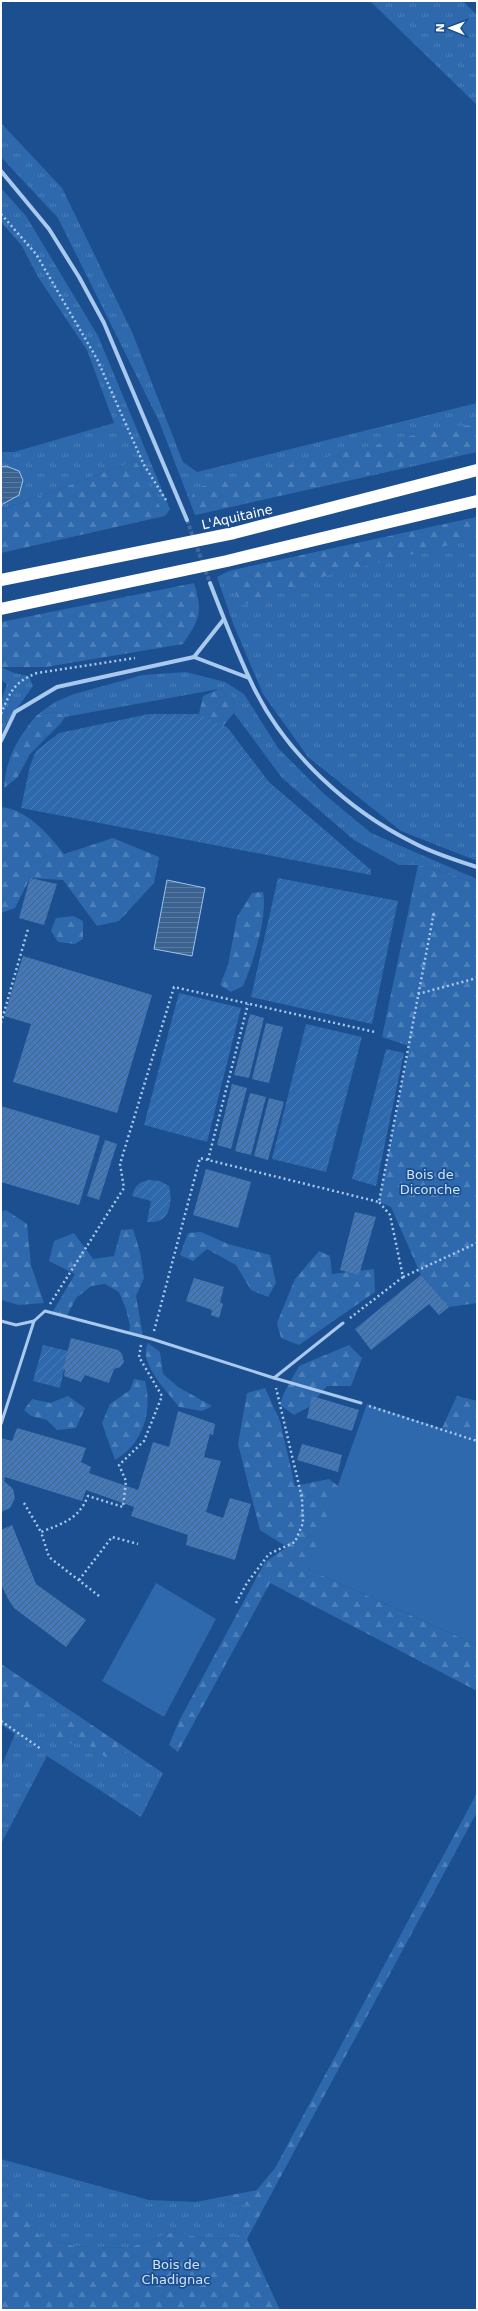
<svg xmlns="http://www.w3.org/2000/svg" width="478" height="2311" viewBox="0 0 478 2311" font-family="'DejaVu Sans',sans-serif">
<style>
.grass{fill:url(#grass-tufts)}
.forest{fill:url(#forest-firs)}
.park{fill:#2e69ad}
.garden{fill:url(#garden-furrows)}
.water{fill:url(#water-rules);stroke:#9cc4f0}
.building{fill:url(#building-hatch)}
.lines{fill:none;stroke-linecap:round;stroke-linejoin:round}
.street-tunnel{stroke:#3d69a0;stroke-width:4;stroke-dasharray:4 2;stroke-linecap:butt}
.path{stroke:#a9c9ee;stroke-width:2.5;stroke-dasharray:2 3;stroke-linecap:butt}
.lane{stroke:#a9c9ee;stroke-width:3}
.street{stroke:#a9c9ee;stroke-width:4}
.highway{stroke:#fff;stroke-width:12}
.labels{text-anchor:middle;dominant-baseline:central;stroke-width:3.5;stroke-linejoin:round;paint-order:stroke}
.street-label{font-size:13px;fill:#fff;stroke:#1b4f8f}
.park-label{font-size:13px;fill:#cfe3fa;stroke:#1b4f8f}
</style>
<defs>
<pattern id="grass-tufts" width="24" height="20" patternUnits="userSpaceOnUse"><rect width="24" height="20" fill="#2e69ad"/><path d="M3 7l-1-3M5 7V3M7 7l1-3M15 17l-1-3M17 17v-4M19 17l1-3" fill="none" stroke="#4d80b9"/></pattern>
<pattern id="forest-firs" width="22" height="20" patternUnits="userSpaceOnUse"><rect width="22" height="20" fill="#2e69ad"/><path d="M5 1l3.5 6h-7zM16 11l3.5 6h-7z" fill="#4d80b9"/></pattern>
<pattern id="garden-furrows" width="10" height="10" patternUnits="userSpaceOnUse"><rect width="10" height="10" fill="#2e69ad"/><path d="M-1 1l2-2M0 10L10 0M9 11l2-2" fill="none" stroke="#4d80b9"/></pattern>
<pattern id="water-rules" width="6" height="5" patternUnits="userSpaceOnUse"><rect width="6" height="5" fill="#3c6290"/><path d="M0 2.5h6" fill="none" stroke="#597aa1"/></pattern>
<pattern id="building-hatch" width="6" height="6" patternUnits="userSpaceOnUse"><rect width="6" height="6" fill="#4478b7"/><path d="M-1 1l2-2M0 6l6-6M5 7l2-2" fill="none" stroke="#486282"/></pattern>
</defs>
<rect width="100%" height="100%" fill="#1b4f8f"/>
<!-- grass -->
<g class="grass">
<path d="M370,1H463L477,15V105Z"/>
<path d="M1,123L62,188L132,332L183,462L197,472L477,403V452L195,515L159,421L58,218L1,157Z"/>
<path d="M1,188L26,216L98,336L170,509L165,516L136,461L1,510V452H14L114,423L87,350L38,277L22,246L1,222Z"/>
<path d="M477,517V861L401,831L308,757L263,694L234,626L217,577L229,571Z"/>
<path d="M1,667L14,673L29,676L33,686L6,724L1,735V701L7,684L1,680Z"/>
<path d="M186,672L225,682L244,694L278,748L324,794L371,833L477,879V883L418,865H399L354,840L282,778L234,713L233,697L219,689L65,717L57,712L37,715L55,702L74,694L143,675Z"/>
<path d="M1,1664L163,1773L141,1817L47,1756L1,1844V1767L15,1734L1,1724Z"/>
<path d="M1,2159L149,2200L196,2202L226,2196L227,2201L249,2206L236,2239L203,2238L173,2232L128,2248L74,2246L41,2237L1,2186Z"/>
</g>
<!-- forest -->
<g class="forest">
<path d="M477,425V449L195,515L191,500L195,488L453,426Z"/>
<path d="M136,461L165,516L1,553V510Z"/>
<path d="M477,517V538L318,578L240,606L229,571Z"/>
<path d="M194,583C203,613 200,618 183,644L46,667H1V622Z"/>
<path d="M219,689L233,697L234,713L223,726L199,714L203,696Z"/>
<path d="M57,712L65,717L61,723L30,754L17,778L4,788C6,758 18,737 37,715Z"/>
<path d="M1,807C27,809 49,835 64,854L113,838L159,857L154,883L119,921L97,926L63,880L30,878L15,908L1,913Z"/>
<path d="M418,865L477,883V1303L449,1307L421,1275L391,1207L379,1202L409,1046L382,1037Z"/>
<path d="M263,892C268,915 253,964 243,986L231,992L220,985L228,965L237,917L252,893Z"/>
<path d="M73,916L83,921V939L75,944L58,942L51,931L56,918Z"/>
<path d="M6,1210L27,1224L31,1265L44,1303L19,1305L1,1300V1212Z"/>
<path d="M133,1229L140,1252L144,1278L136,1296L143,1336L129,1333L130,1326L126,1309L119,1292L105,1284L91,1286L76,1298L67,1316L52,1313L75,1274L49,1261L54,1241L74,1233L93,1259L114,1256L121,1230Z"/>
<path d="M201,1232L228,1244L270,1255L276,1283L268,1297L251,1290L236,1265L207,1249L193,1261L180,1255L188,1233Z"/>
<path d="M319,1251L330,1256L332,1274L374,1269L375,1292L299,1345L281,1338L277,1323L295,1279Z"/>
<path d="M148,1343L160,1352L163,1374L178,1387L212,1406L202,1411L179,1407C168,1392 137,1362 148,1343Z"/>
<path d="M349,1345L362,1358L351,1386H327L309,1407L294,1415L280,1405L284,1393L299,1366Z"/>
<path d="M134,1379L145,1381C153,1411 143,1444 115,1460L102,1423L110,1404L130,1390Z"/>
<path d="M265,1388L280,1421L295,1486L329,1479L347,1493L308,1569L477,1645V1691L270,1583L178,1752L169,1745L179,1721L265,1562L287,1547L260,1530L238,1444L247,1393Z"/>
<path d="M68,1396L85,1408L76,1428L57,1430L47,1420L31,1416L24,1410L32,1399L50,1403Z"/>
<path d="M457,1396L477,1401V1440L442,1428Z"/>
<path d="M1,1664L48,1696L43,1706L16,1709L1,1697Z"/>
<path d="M74,1713L130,1751L110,1760L87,1744L65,1743L55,1737Z"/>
<path d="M477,1793V1812L247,2239L280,2310H1V2186L41,2237L74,2246L128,2248L173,2232L203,2238L236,2239L249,2206L227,2201L226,2196L257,2190L275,2168Z"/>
</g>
<!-- park -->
<g class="park">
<path d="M367,1404L477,1440V1645L308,1569Z"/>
<path d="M156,1583L216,1619L164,1717L102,1681Z"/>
</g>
<!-- garden -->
<g class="garden">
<path d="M149,714H199L227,727L269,782L371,870V875L21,808L30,766L36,751L59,733Z"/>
<path d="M278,878L398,901L372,1024L251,997Z"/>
<path d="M179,993L241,1008L207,1142L144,1125Z"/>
<path d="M306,1024L362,1037L326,1172L272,1159Z"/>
<path d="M386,1049L404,1053L376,1186L352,1179Z"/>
<path d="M149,1180L160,1181L169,1186C173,1204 170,1224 147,1222L151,1201L132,1196C135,1185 139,1182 149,1180Z"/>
<path d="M43,1345L68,1351L60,1388L33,1381Z"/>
</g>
<!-- water -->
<g class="water">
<path d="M6,466L19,471L23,480L19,495L1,505V467Z"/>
<path d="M167,880L205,888L192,956L154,949Z"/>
</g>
<!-- building -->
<g class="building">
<path d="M30,878L57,884L44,925L19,918Z"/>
<path d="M23,956L152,995L117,1113L13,1082L31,1024L4,1016Z"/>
<path d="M250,1014L264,1018L249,1078L234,1075Z"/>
<path d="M266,1023L283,1027L269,1083L252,1079Z"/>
<path d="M232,1084L247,1088L231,1149L217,1145Z"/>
<path d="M250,1093L266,1097L251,1155L235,1151Z"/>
<path d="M269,1098L284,1102L268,1160L254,1156Z"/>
<path d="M1,1106L100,1136L79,1205L1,1182Z"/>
<path d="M105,1140L117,1144L99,1200L87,1196Z"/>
<path d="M206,1169L251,1182L238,1228L193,1215Z"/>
<path d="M355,1212L376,1217L359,1275L340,1270Z"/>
<path d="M421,1275L449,1307L439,1315L429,1304L371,1350L355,1329Z"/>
<path d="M194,1278L224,1287L220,1302L223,1304L219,1318L211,1315L212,1310L186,1301Z"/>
<path d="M71,1338L118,1350L122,1354L124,1362L120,1367L114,1369L109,1383L85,1375L81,1382L64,1376L65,1370L63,1369Z"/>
<path d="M312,1396L359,1410L352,1431L307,1418Z"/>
<path d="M178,1411L215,1424L213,1435L210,1434L204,1457L221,1461L206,1512L223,1518L230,1498L251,1504L235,1560L186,1545L188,1535L131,1516L134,1507L86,1490L82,1501L5,1477L4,1481L13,1489L15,1498L10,1508L1,1512V1438L12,1441L17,1428L86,1448L81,1462L91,1467L89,1473L138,1490L153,1442L169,1447Z"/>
<path d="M302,1444L342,1455L338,1472L297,1460Z"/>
<path d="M12,1525L36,1584L86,1620L66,1647L14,1608L8,1599L1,1584V1530Z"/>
</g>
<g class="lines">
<!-- street-tunnel -->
<path class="street-tunnel" d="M187,520L210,583"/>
<!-- path -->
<g class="path">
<path d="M1,214L36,254L97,359L144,465L166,500"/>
<path d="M1,714C10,692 14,682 37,673L135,658"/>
<path d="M418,994L477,978"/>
<path d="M1,1023L28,929"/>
<path d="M208,1160L248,1004"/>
<path d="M403,1277L477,1243"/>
<path d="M50,1304L124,1188L120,1164L174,987L375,1032"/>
<path d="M350,1318L403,1277L390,1215L379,1202"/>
<path d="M154,1331L200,1158L379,1202L434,912"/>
<path d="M369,1406L477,1441"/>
<path d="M24,1503L41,1532"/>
<path d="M79,1580L112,1537L138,1544"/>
<path d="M99,1596L49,1557L41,1532C63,1523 78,1520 88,1496L123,1507L126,1481L119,1465L144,1441L162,1396L139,1357L141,1345"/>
<path d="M236,1603L247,1583L269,1554L295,1542L303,1523L302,1498L276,1388"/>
<path d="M1,1721L41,1749"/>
</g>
<!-- lane -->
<g class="lane">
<path d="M1,1321L16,1325L34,1321L1,1424"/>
<path d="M34,1321L45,1311L152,1339L274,1378L343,1323"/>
<path d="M274,1378L361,1403"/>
</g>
<!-- street -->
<g class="street">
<path d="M1,171L49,229L79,277L104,323L187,520"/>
<path d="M210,583C224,619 238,656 255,690C287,754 348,810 412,842C432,853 455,860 477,867"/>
<path d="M194,657L224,619"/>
<path d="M1,741L15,712L57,687L194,657L249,678"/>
</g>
<!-- highway -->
<g class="highway">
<path d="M1,580L234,533L477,470"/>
<path d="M1,609L227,561L477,501"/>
</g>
</g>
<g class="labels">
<!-- street labels -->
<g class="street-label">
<text transform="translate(237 517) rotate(-13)">L'Aquitaine</text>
</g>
<!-- park labels -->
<g class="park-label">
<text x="430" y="1174">Bois de<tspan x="430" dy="15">Diconche</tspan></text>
<text x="176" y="2264">Bois de<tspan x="176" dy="15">Chadignac</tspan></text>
</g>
</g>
<!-- border -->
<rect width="478" height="2311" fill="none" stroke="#ffffff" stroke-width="4"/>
<!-- north arrow -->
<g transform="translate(450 28) rotate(271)" stroke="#1b4f8f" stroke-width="3" paint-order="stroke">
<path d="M0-3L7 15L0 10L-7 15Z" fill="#ffffff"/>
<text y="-6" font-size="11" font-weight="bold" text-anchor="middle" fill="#ffffff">N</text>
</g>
</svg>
